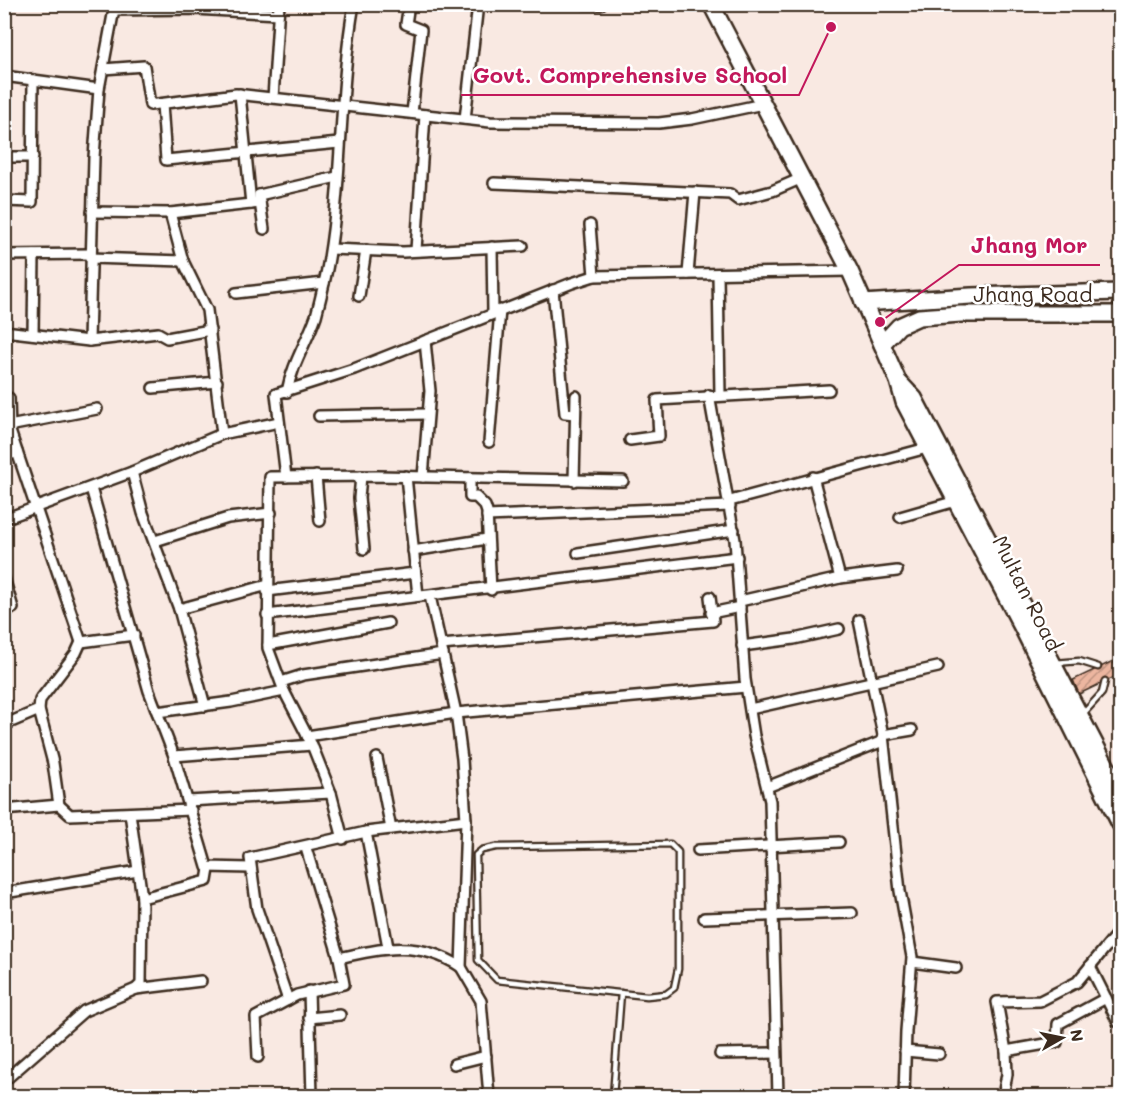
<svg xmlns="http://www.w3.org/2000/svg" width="1125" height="1101" viewBox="0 0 1125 1101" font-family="Mali,sans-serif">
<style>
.shadow{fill:#0003}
.building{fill:url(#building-hatch);stroke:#3b2a1e;stroke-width:1.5}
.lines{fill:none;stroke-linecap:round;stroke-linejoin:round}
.lane-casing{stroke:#3b2a1e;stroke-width:9}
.street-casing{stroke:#3b2a1e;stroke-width:14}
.primary-casing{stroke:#3b2a1e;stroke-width:20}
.lane{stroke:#fff;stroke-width:4.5}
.street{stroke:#fff;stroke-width:9}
.primary{stroke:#fff;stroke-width:15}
.labels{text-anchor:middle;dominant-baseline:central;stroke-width:5;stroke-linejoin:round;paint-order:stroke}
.street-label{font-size:21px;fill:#3b2a1e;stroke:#fff}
.leader{fill:none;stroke:#c2185b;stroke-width:2}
.callout-dot{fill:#c2185b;stroke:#fff;stroke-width:2}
.callout-label{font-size:22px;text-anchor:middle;font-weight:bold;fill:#c2185b;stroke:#fff;stroke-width:5;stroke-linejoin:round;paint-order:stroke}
</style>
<defs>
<pattern id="building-hatch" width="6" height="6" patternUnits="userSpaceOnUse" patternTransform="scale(1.5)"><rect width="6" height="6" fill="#ecb6a0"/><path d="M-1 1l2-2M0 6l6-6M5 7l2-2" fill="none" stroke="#c09482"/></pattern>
</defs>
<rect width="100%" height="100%" fill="#f9e9e2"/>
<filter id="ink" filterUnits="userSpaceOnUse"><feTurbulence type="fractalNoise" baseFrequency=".0167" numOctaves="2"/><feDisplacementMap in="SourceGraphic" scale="12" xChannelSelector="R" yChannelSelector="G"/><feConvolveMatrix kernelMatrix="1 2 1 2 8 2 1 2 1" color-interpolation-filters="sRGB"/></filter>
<g filter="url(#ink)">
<!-- shadow -->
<path class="shadow" d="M1112,663L1117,675L1114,678L1075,697L1070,685L1074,682Z"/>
<!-- building -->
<path class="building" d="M1113,661L1119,675L1079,694L1073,680Z"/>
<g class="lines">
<defs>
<g id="lane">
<path d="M1055,663L1079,661L1098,667"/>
<path d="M1083,714L1102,693L1105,681"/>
<path d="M670,844L678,852V969L674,988L666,994L647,996L497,980L478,960L476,855L482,850L496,847Z"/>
<path d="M613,1096L621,993"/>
</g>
<g id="street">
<path d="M409,4L406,24L421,30L412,113"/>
<path d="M585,4H601"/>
<path d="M114,10L195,9L278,14"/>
<path d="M103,69L144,66L150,105L236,94L490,122L659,123L692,119L763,104"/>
<path d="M4,76L99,89"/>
<path d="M240,94L251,204"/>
<path d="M273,98L279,4"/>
<path d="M162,104L166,160L339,143"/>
<path d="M465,119L478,4"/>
<path d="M4,157H33"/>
<path d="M494,183L730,194L738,200L772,191L802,178"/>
<path d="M4,201L32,202L33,80"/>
<path d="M92,212L170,213L260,203"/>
<path d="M170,213L183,261L207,310L222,434"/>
<path d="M590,225L594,276"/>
<path d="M264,229L259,195L337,177"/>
<path d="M492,247L493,313"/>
<path d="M331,249L403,252L523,246"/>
<path d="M416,250L425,115"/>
<path d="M4,255L90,254"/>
<path d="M90,258L183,261"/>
<path d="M688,274L695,192"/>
<path d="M718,274L720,395"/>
<path d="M553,290L565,413L575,414"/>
<path d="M236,293L324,283"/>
<path d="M359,296L366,250"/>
<path d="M4,331L89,341L158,333L167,338L210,330"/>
<path d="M33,334L34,255"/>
<path d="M89,341L94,157L99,89L115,4"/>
<path d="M153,388L217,382"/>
<path d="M287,392C292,364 307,342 316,316C321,297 326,277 329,258C343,174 339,89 354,4"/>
<path d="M709,395L735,540L745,679L754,736L770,801L778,1096"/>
<path d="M9,398L10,431L81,642L134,635"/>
<path d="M319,416L427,414"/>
<path d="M9,426L97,409"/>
<path d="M630,440L659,436L657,400L829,390"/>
<path d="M489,442L500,310"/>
<path d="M4,457L17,452"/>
<path d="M132,472L143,513L179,609L205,706"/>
<path d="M316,476L320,521"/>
<path d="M361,476L359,498L364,549"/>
<path d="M406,476L418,596"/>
<path d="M286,477L276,394L354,369L572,283L594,276L850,271"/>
<path d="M423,477L430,391L425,341"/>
<path d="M813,477L840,578"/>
<path d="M470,478V497H476L485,506L487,512L491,590"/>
<path d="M574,481L576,396"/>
<path d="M91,488L149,691L174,756L207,867L250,868"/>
<path d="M730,501L927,448"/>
<path d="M487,516L730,506"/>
<path d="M900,517L956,501"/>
<path d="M4,519L132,472L222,434L279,422"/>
<path d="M155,541L228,518L271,513"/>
<path d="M413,551L487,539"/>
<path d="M578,553L734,530"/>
<path d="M4,578L13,608"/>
<path d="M267,591L415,573"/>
<path d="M430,596L456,713L462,759L466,820L461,967L481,1001L489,1096"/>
<path d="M740,601L840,578L897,571"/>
<path d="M179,609L268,585"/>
<path d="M711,613L740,607"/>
<path d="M267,615L737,557"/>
<path d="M859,620L883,735L900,891L912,957L906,1031L904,1096"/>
<path d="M81,642L76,653L40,700L39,710L53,763L59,805L70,815L191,810"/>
<path d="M268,645L388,623"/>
<path d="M441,645L713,621L710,597"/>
<path d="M742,646L794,639L839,629"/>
<path d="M281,682L303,675L443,654"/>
<path d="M750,709L938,667"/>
<path d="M157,712L231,702L284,691"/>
<path d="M4,725L39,710"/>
<path d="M883,735L912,730"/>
<path d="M307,736L456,713L746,687"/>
<path d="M174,756L312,745"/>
<path d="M377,758L391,829"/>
<path d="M767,787L883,741"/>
<path d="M188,801L331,793"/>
<path d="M4,810L59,805"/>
<path d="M366,832L388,947"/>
<path d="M343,839L331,793L312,745L284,691L268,648L270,477L378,476L623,481"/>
<path d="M698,850L839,842"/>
<path d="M4,893L138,871"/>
<path d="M142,898L207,881L209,869"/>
<path d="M704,918L852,913"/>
<path d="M339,958C383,948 420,940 461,967"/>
<path d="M912,962L956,968"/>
<path d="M1090,966L1118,1022"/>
<path d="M136,989L201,981"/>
<path d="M309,991L312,1096"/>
<path d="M288,1000L257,909L250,858L366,832L466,820"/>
<path d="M309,1018L340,1015"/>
<path d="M905,1051L939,1054"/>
<path d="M1006,1051L1057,1042L1058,1024L1106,998"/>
<path d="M720,1054L776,1053"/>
<path d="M258,1057L256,1017L297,995L344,984L339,958L306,848"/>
<path d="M454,1064L486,1056"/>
<path d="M4,1081L84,1011L136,989L141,984L142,898L130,813"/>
<path d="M1003,1096L1007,1074L1006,1051L997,1002L1040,1001L1077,982L1120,930"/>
</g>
<g id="primary">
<path d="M711,4L850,271L898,381L904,402L1022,627L1120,824"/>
<path d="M863,303L971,296L1120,292"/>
<path d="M882,344L899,326L919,317L961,314H1120"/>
<path d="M900,383L914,398L1120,792"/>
</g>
</defs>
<!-- lane casing -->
<use href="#lane" class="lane-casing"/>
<!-- street casing -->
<use href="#street" class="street-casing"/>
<!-- primary casing -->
<use href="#primary" class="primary-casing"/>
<!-- lane -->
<use href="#lane" class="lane"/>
<!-- street -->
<use href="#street" class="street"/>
<!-- primary -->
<use href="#primary" class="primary"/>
</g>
</g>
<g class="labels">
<!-- street labels -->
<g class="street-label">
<text x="1033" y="293">Jhang Road</text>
<text transform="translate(1028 593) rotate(63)">Multan Road</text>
</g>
</g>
<!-- callouts -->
<path class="leader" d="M831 27L799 95H461M880 322L959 265H1100"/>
<g class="callout-dot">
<circle cx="831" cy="27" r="6"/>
<circle cx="880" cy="322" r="6"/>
</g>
<g class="callout-label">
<text x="630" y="83">Govt. Comprehensive School</text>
<text x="1029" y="253">Jhang Mor</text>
</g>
<!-- margin -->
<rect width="1125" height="1101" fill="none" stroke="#fff" stroke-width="24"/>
<rect x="12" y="12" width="1101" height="1077" fill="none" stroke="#3b2a1e" stroke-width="2" filter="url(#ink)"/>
<!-- north arrow -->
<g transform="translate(1062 1038) rotate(81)" stroke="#ffffff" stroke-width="4.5" paint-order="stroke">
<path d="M0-4.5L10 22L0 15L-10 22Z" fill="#3b2a1e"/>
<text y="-9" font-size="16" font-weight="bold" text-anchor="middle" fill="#3b2a1e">N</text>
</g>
</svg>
